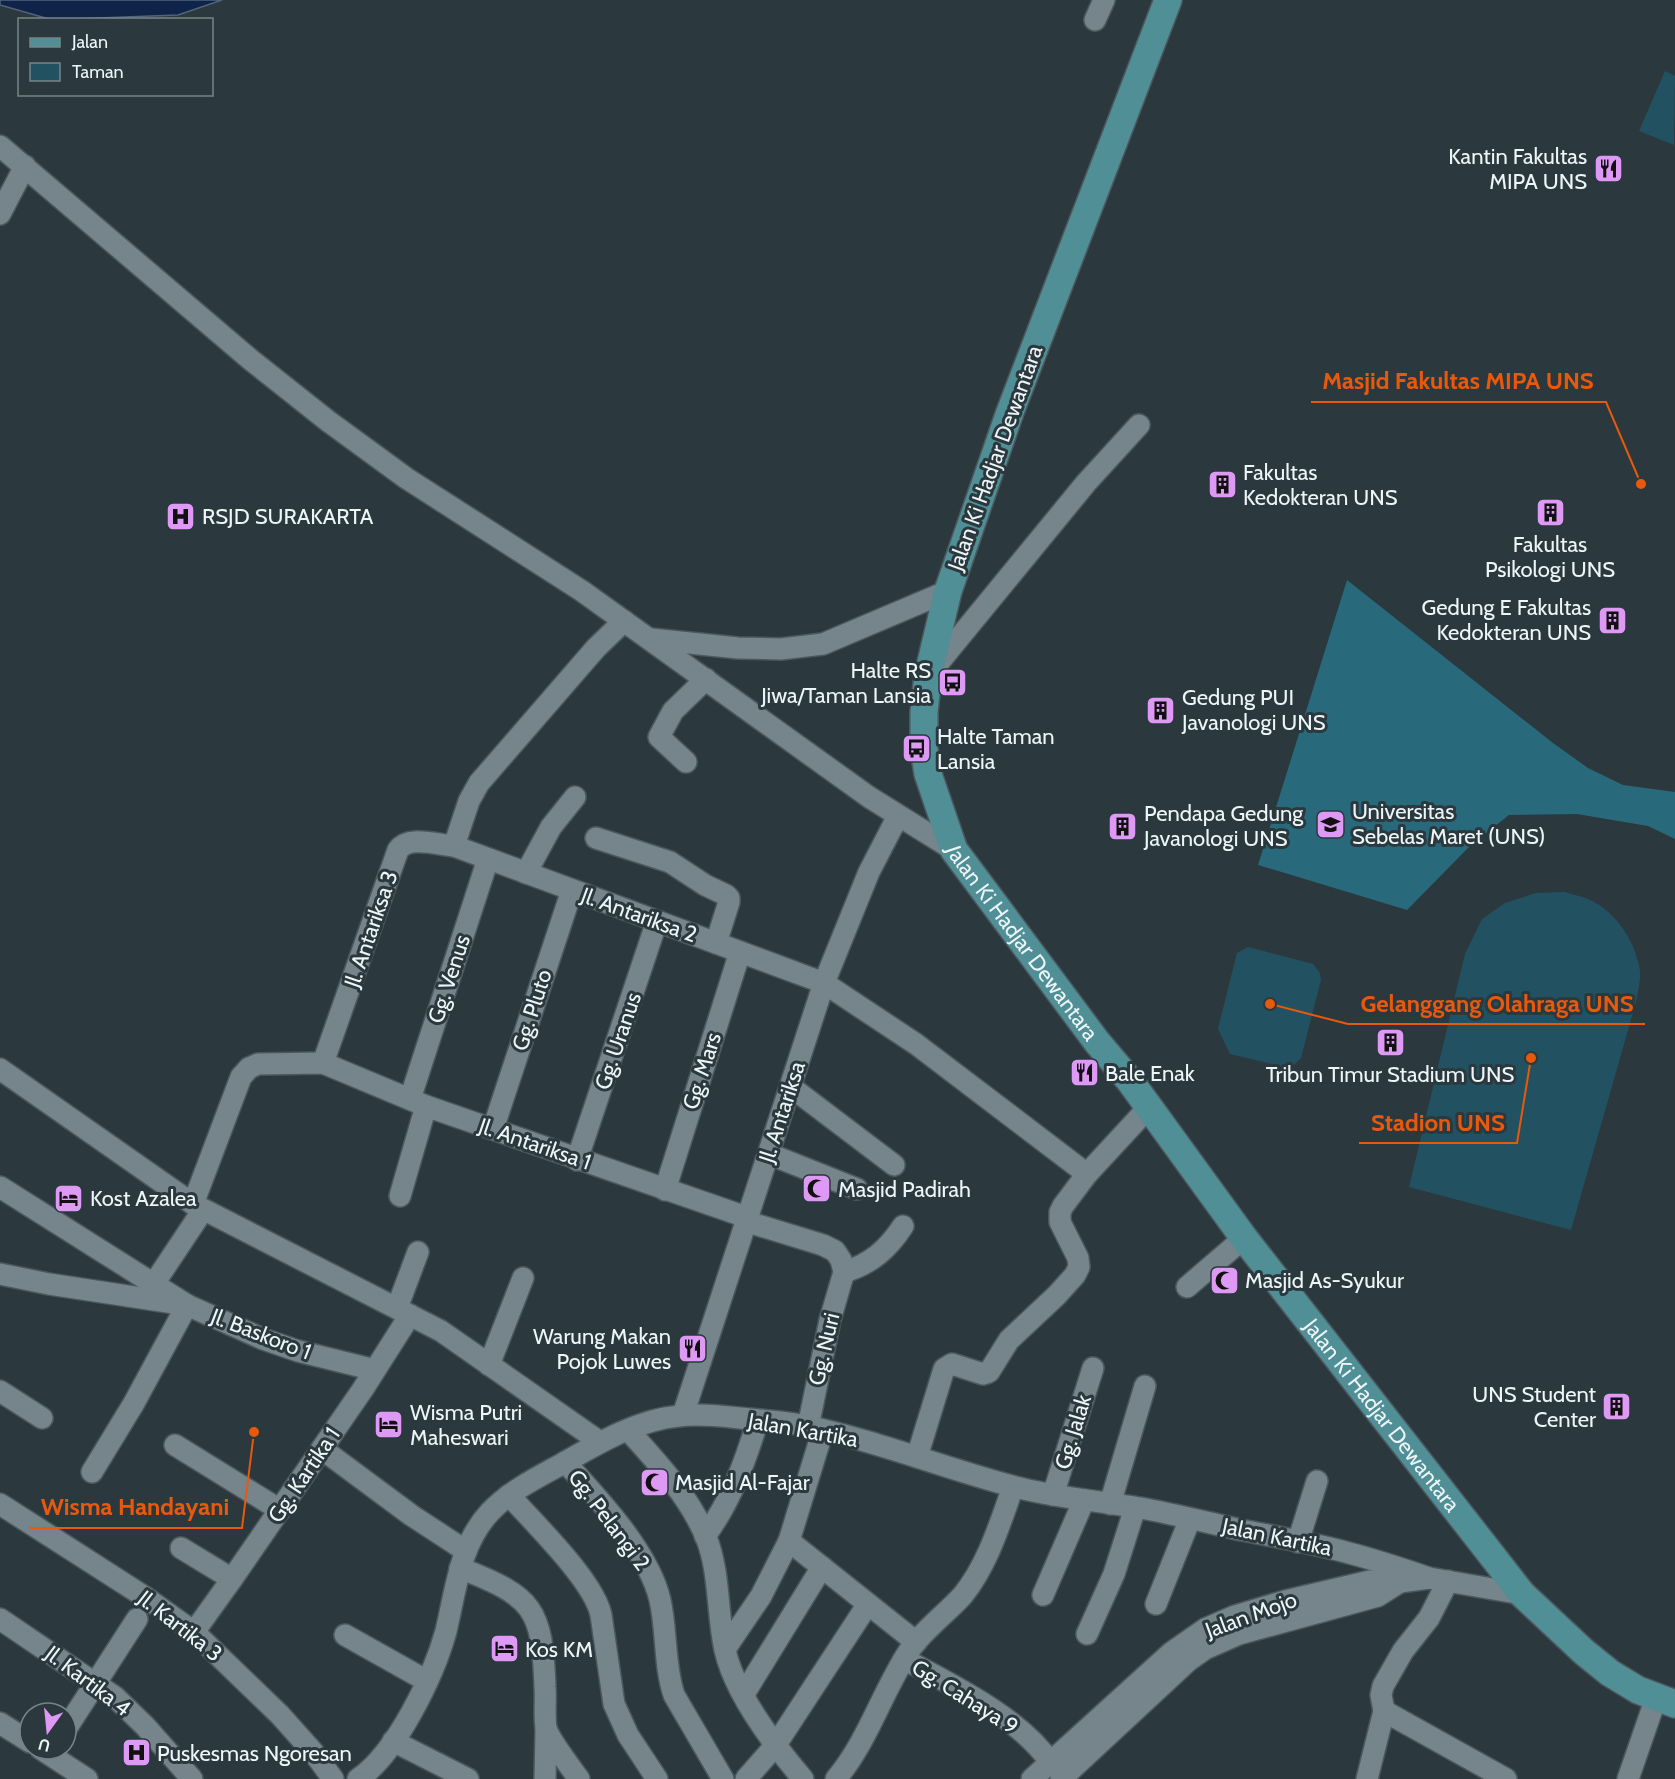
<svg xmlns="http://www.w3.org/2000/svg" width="1675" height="1779" viewBox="0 0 1675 1779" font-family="Cabin,sans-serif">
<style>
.green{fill:#225261}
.forest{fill:#28697c}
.water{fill:#0f2448;stroke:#51637d;stroke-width:1.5}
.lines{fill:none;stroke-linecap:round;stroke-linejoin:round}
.minor-casing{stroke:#4b575c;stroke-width:24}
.major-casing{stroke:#4b575c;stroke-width:30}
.minor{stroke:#75858b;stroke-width:21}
.major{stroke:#4f8f95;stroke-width:27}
.labels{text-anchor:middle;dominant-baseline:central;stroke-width:6;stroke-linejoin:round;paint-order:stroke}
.poi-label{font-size:22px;fill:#ecf5f8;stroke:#2b393e;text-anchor:start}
.street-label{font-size:22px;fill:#ecf5f8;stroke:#2b393e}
.leader{fill:none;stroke:#e8590c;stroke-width:2}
.callout-dot{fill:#e8590c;stroke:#2b393e;stroke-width:2}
.callout-label{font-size:24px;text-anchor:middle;font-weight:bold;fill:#e8590c;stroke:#2b393e;stroke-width:6;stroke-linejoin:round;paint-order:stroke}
</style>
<rect width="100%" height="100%" fill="#2b393e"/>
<!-- green -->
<g class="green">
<path d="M1665,71L1675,76L1674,145L1639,131Z"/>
<path d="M1565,892C1573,895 1581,896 1588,899C1614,910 1633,938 1639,965C1642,977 1638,991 1636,1002L1571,1230L1409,1187L1465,954L1482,919L1505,903L1536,893Z"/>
<path d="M1248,947L1313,964L1320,973L1321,980L1301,1058L1294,1065L1285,1067L1230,1054L1218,1029L1237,953Z"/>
</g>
<!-- forest -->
<path class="forest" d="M1347,580L1553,743L1588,768L1623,785L1675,792V839L1648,826L1577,814L1509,815L1471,845L1407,910L1258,865Z"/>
<!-- water -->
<path class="water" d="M0,0H222L178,15L71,19H49L0,5Z"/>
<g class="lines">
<defs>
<g id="minor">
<path d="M1095,20L1104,0"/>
<path d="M0,146L251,360L328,421L406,478L582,591L869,797L954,850"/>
<path d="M0,214L25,166"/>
<path d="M651,639L738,648L781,649L823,644L948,591"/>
<path d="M931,672L1086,483L1139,425"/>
<path d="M686,762L659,737L673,711L706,679"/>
<path d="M596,838L670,862L705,885L726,895L729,898V902L716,943"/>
<path d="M454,846L469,801L479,783L596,648L624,621"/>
<path d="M526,873L551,827L575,797"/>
<path d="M323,1063L398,850C409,835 438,845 454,846L824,983L916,1044L1087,1174"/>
<path d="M0,1069L193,1204L441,1331L600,1442"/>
<path d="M791,1087L894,1165"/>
<path d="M410,1099L488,859"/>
<path d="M493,1129L572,890"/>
<path d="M769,1154L857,1189"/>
<path d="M577,1160L657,921"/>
<path d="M0,1187L187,1305L263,1339L298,1351L375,1370"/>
<path d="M665,1190L740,952"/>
<path d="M400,1196L426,1106"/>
<path d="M193,1204L241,1077L249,1068L258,1064L323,1063L426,1106L749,1218"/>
<path d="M748,1222L823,1245L835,1251L841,1260L844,1272L830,1320L808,1427"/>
<path d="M844,1272C871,1264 888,1249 903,1226"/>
<path d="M0,1274L49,1284L187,1305L134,1403L92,1472"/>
<path d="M153,1285L203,1210"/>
<path d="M1187,1287L1244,1238"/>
<path d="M397,1308L418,1252"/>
<path d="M489,1365L523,1278"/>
<path d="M0,1391L42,1418"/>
<path d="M683,1415L824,983L869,872L898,816"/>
<path d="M628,1430C657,1462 689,1496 706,1537C720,1572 717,1614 725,1650C735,1695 774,1745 803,1779"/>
<path d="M175,1445L280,1510"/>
<path d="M322,1449L411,1515L466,1551"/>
<path d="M917,1457L944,1369L952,1364L983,1374L989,1372L1009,1340L1057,1295L1075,1275L1079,1267L1078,1258L1060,1222V1212L1063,1206L1087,1174L1149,1107"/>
<path d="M565,1462C598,1498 649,1552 660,1600C667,1631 664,1665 674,1695L723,1779"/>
<path d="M509,1495C534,1523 594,1581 601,1615L614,1704L628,1735L657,1779"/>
<path d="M1053,1495L1093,1368"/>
<path d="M0,1504L145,1597L194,1632L280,1715L314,1753L333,1779"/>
<path d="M1110,1504L1145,1386"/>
<path d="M705,1536C731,1501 745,1462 758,1420"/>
<path d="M789,1541L916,1642"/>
<path d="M1298,1542L1317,1481"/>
<path d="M181,1548L232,1579"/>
<path d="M460,1568C534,1597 542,1608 545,1687C546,1700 544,1716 546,1728C549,1739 571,1768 579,1779"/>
<path d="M1043,1595L1084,1500"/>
<path d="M1156,1604L1190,1519"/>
<path d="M0,1619L115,1697L145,1726L192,1779"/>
<path d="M194,1632L232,1579L363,1389L410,1315"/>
<path d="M1087,1634L1114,1574L1135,1508"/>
<path d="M345,1635L427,1681"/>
<path d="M725,1649L761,1596L789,1541L823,1430"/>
<path d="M904,1659C952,1685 1019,1717 1050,1762"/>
<path d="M744,1694L822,1567"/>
<path d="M1384,1711L1506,1779"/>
<path d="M0,1723L30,1742"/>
<path d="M66,1729L137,1619"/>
<path d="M393,1741L468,1779"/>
<path d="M41,1749L87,1779"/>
<path d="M358,1779C396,1754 434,1675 446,1631C456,1589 460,1544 490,1512C510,1491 536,1478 560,1465C597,1444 636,1420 679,1416C702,1413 727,1417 750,1419C769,1421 788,1422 807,1426C877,1441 944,1468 1012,1486C1056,1498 1102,1501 1146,1509C1178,1515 1210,1523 1241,1530C1277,1537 1314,1543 1349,1553C1376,1560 1403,1569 1429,1578"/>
<path d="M545,1779L546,1730"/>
<path d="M746,1779L775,1746L868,1604"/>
<path d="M836,1779C868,1741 882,1692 909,1651C923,1630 946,1614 963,1595C988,1564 1000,1523 1013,1487"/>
<path d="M1032,1779L1172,1652L1205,1629L1235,1616L1285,1601L1370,1581L1400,1582L1429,1578L1522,1594"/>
<path d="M1061,1779L1188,1661L1205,1649L1239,1634L1378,1596L1400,1582"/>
<path d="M1367,1779L1384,1711L1381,1695L1383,1686L1403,1651L1429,1618L1448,1581"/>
<path d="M1628,1779L1656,1698"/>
</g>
<g id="major">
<path id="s1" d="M1168,0L1010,412L948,591L928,675L924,712V749L928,774L954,850L1097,1042L1130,1081L1244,1238L1522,1594L1584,1652L1610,1673L1638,1690L1675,1704"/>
</g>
</defs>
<!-- minor casing -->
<use href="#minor" class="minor-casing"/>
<!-- major casing -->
<use href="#major" class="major-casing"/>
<!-- minor -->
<use href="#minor" class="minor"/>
<!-- major -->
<use href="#major" class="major"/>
</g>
<!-- icons -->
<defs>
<symbol id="restaurant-square" viewBox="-11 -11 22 22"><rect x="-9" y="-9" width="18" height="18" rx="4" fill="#dd99f3" stroke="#2b393e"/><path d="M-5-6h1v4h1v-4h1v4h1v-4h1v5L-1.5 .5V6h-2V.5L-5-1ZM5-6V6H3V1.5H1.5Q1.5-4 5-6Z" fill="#111"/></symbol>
<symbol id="building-square" viewBox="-11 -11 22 22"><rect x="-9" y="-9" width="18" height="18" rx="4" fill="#dd99f3" stroke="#2b393e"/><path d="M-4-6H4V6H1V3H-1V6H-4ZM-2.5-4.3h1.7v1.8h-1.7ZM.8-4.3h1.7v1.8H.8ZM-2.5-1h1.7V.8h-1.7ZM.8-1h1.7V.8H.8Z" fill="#111"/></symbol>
<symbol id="hospital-square" viewBox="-11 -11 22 22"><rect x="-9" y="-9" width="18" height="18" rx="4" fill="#dd99f3" stroke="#2b393e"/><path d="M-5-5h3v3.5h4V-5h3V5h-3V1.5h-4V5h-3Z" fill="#111"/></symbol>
<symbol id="bus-square" viewBox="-11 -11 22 22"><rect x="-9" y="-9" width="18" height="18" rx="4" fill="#dd99f3" stroke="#2b393e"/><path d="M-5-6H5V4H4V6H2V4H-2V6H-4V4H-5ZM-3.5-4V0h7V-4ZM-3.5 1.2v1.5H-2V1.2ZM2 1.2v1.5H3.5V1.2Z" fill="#111"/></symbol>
<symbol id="university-square" viewBox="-11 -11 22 22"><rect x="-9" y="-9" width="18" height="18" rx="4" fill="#dd99f3" stroke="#2b393e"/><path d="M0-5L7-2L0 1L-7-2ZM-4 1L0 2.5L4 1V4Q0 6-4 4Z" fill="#111"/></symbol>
<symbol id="mosque-square" viewBox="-11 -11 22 22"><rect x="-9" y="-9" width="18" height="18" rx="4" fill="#dd99f3" stroke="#2b393e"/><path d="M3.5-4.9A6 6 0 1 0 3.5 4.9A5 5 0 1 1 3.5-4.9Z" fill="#111"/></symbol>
<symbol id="hotel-square" viewBox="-11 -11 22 22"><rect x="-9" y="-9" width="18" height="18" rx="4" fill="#dd99f3" stroke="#2b393e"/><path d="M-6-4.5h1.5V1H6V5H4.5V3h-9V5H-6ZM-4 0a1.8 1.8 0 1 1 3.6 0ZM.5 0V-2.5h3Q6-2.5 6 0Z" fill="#111"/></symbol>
</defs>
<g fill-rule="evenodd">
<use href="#restaurant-square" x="1592" y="152" width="33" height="33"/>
<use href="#building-square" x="1206" y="468" width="33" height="33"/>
<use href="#building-square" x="1534" y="496" width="33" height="33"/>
<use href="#hospital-square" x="164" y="500" width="33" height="33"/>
<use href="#building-square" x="1596" y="604" width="33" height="33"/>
<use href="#bus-square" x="936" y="666" width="33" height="33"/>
<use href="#building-square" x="1144" y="694" width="33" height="33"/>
<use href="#bus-square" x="900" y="732" width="33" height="33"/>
<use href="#university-square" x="1314" y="808" width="33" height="33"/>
<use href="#building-square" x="1106" y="810" width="33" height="33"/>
<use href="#building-square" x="1374" y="1026" width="33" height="33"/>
<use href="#restaurant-square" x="1068" y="1056" width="33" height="33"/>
<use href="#mosque-square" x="800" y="1172" width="33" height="33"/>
<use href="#hotel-square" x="52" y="1182" width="33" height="33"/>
<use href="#mosque-square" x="1208" y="1264" width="33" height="33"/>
<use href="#restaurant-square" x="676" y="1332" width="33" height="33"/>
<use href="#building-square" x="1600" y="1390" width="33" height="33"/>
<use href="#hotel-square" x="372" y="1408" width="33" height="33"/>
<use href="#mosque-square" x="638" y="1466" width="33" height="33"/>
<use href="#hotel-square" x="488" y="1632" width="33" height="33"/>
<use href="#hospital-square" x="120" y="1736" width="33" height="33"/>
</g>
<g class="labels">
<!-- poi labels -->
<g class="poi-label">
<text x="1587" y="156" text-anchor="end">Kantin Fakultas<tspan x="1587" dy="25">MIPA UNS</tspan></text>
<text x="1243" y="472">Fakultas<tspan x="1243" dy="25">Kedokteran UNS</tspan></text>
<text x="202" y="516">RSJD SURAKARTA</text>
<text x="1550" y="544" text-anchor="middle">Fakultas<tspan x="1550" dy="25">Psikologi UNS</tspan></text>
<text x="1591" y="607" text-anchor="end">Gedung E Fakultas<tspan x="1591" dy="25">Kedokteran UNS</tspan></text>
<text x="931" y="670" text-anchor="end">Halte RS<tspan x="931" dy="25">Jiwa/Taman Lansia</tspan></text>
<text x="1182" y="697">Gedung PUI<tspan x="1182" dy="25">Javanologi UNS</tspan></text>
<text x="937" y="736">Halte Taman<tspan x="937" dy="25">Lansia</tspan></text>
<text x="1352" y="811">Universitas<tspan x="1352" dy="25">Sebelas Maret (UNS)</tspan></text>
<text x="1144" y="813">Pendapa Gedung<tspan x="1144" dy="25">Javanologi UNS</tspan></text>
<text x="1105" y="1073">Bale Enak</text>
<text x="1390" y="1074" text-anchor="middle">Tribun Timur Stadium UNS</text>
<text x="838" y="1189">Masjid Padirah</text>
<text x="90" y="1198">Kost Azalea</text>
<text x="1245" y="1280">Masjid As-Syukur</text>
<text x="671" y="1336" text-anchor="end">Warung Makan<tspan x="671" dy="25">Pojok Luwes</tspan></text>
<text x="1596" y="1394" text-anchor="end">UNS Student<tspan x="1596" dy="25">Center</tspan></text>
<text x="410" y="1412">Wisma Putri<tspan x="410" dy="25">Maheswari</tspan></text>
<text x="675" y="1482">Masjid Al-Fajar</text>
<text x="525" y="1649">Kos KM</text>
<text x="157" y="1753">Puskesmas Ngoresan</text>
</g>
<!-- street labels -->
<g class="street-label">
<text transform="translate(995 458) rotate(-70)">Jalan Ki Hadjar Dewantara</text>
<text transform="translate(639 915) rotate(20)">Jl. Antariksa 2</text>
<text transform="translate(371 929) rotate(-71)">Jl. Antariksa 3</text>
<text stroke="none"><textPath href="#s1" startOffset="1012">Jalan Ki Hadjar Dewantara</textPath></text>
<text transform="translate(449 979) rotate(-72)">Gg. Venus</text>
<text transform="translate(532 1010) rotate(-72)">Gg. Pluto</text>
<text transform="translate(618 1041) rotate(-71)">Gg. Uranus</text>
<text transform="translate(702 1071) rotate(-72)">Gg. Mars</text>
<text transform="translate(782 1112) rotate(-72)">Jl. Antariksa</text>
<text transform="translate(535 1144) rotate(19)">Jl. Antariksa 1</text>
<text transform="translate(261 1334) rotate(21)">Jl. Baskoro 1</text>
<text transform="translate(824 1349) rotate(-77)">Gg. Nuri</text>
<text stroke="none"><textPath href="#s1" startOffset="1606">Jalan Ki Hadjar Dewantara</textPath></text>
<text transform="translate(803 1430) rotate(10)">Jalan Kartika</text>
<text transform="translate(1073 1432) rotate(-73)">Gg. Jalak</text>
<text transform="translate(304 1475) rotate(-56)">Gg. Kartika 1</text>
<text transform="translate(609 1520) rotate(53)">Gg. Pelangi 2</text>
<text transform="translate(1277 1537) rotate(12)">Jalan Kartika</text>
<text transform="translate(1251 1615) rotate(-20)">Jalan Mojo</text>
<text transform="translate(180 1626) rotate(38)">Jl. Kartika 3</text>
<text transform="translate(88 1681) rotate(37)">Jl. Kartika 4</text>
<text transform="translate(965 1697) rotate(32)">Gg. Cahaya 9</text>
</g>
</g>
<!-- callouts -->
<path class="leader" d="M1641 484L1606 402H1311M1270 1004L1348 1024H1645M1531 1058L1517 1143H1359M254 1432L242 1528H29"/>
<g class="callout-dot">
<circle cx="1641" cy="484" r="6"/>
<circle cx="1270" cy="1004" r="6"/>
<circle cx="1531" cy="1058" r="6"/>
<circle cx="254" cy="1432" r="6"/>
</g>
<g class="callout-label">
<text x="1458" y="389">Masjid Fakultas MIPA UNS</text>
<text x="1497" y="1012">Gelanggang Olahraga UNS</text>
<text x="1438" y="1131">Stadion UNS</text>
<text x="135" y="1515">Wisma Handayani</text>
</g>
<!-- legend -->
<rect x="18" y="18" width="195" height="78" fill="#2b393e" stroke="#788488" stroke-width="1.5"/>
<rect x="30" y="38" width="30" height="9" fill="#4f8f95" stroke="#788488" stroke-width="1.5"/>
<text x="72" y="48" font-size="18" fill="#ecf5f8">Jalan</text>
<rect x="30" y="63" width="30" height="18" fill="#225261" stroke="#788488" stroke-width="1.5"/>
<text x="72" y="78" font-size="18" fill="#ecf5f8">Taman</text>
<!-- north arrow -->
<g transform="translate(48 1731) rotate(195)"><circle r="28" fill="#2b393e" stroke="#788488" stroke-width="1.5"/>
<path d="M0-4.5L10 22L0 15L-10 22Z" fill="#dd99f3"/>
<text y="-9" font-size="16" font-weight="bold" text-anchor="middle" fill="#ecf5f8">U</text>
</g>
</svg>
